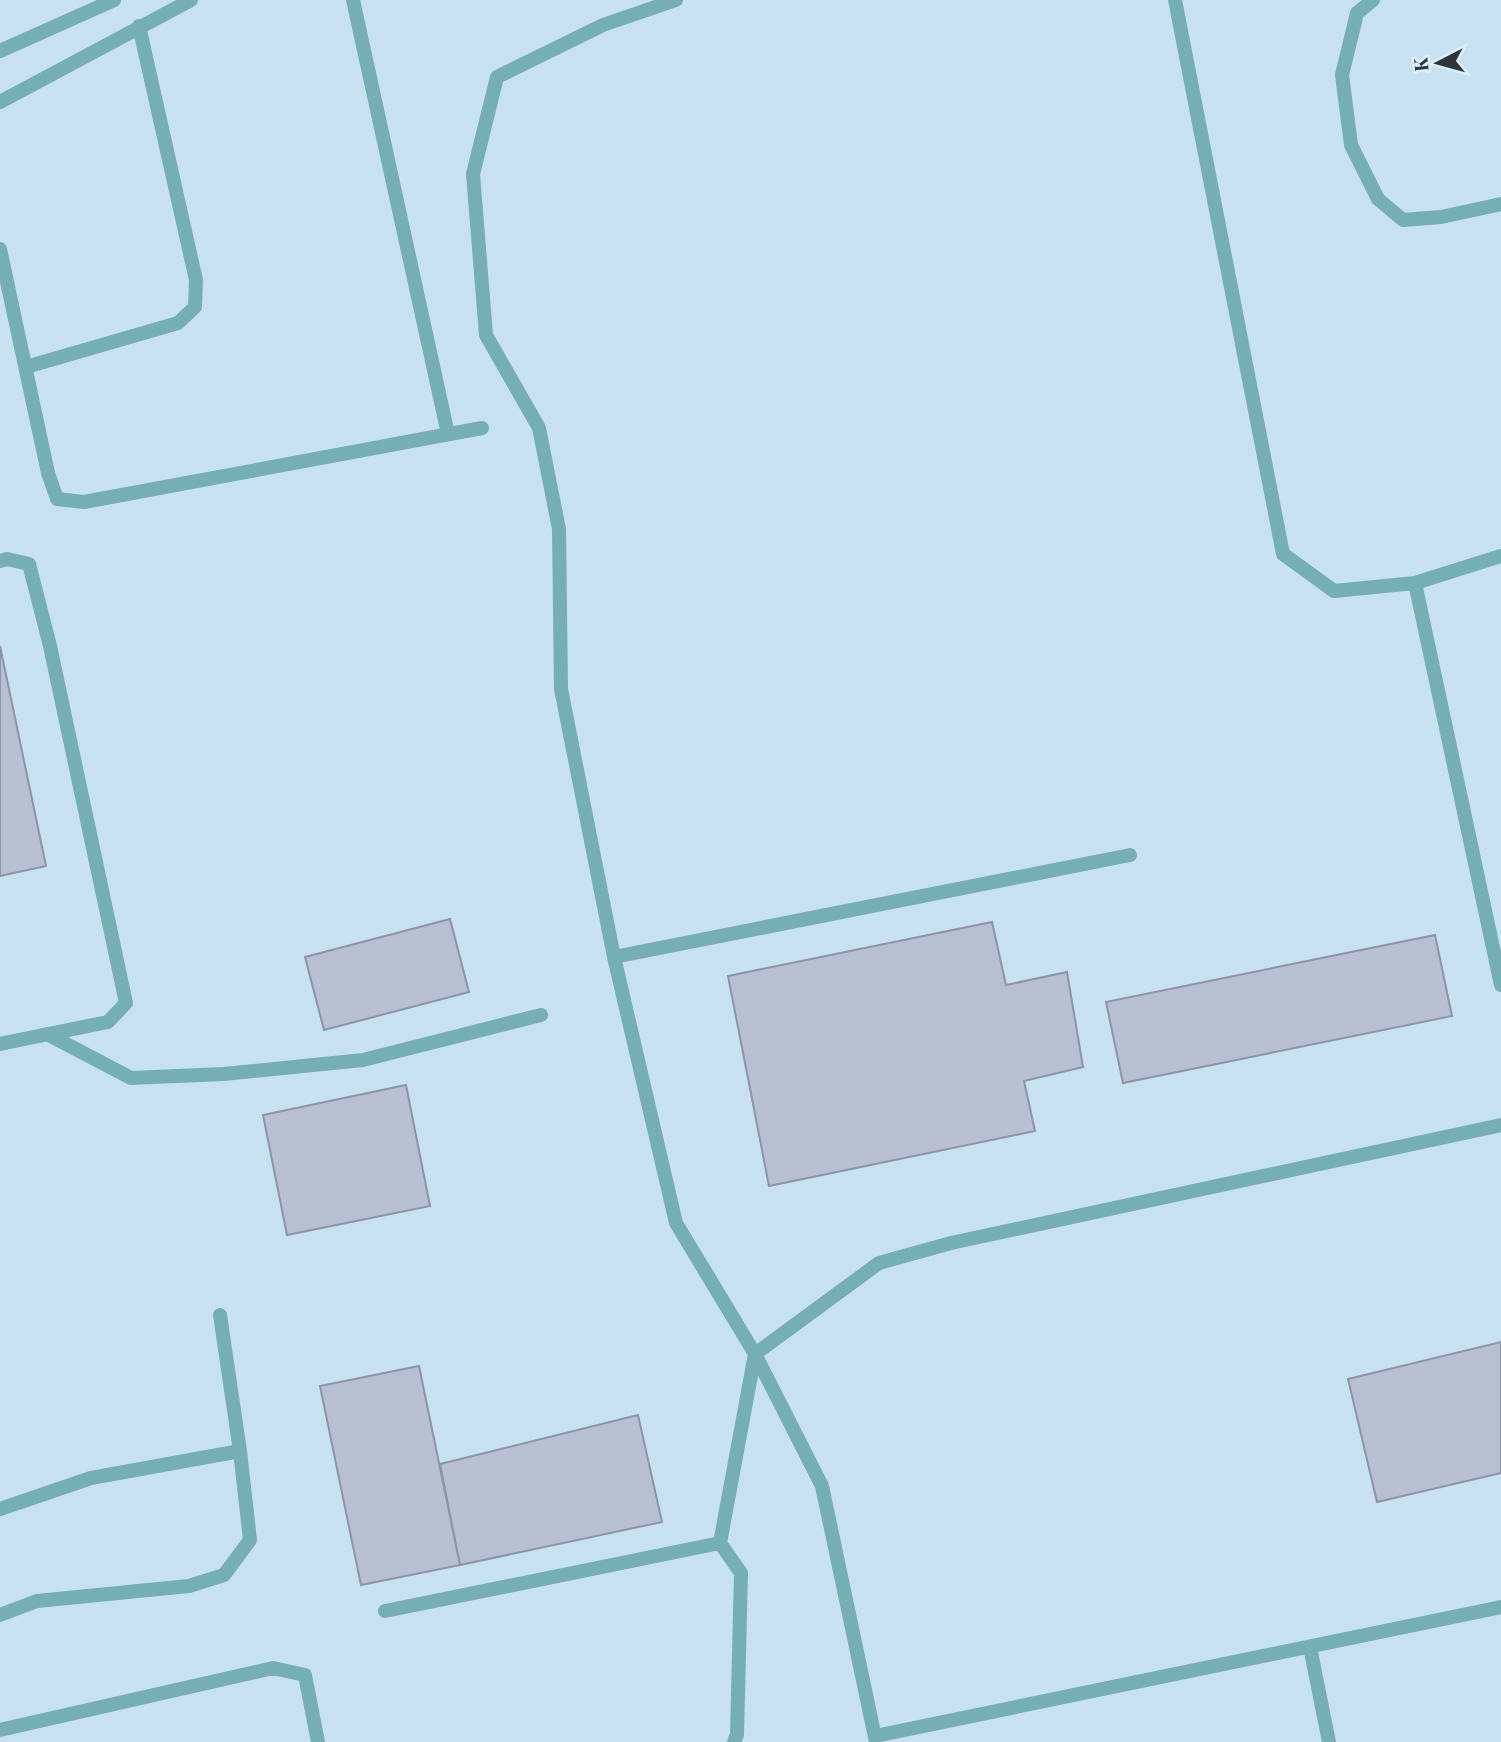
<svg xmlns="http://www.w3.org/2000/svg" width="1501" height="1742" viewBox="0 0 1501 1742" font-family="'Playfair Display',serif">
<rect width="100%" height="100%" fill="#dbeefb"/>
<path fill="#c7e1f1" d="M0 0H1501V1742H0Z"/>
<path fill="#b8bfd1" stroke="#8d94a5" stroke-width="2" d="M0 646 46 866 0 876Z
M450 919 469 992 324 1030 305 957Z
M992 922 1006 985 1067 972 1083 1067 1024 1081 1035 1131 769 1186 728 976Z
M1435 935 1452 1016 1123 1083 1106 1002Z
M406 1085 430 1206 287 1235 263 1115Z
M1501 1342V1473L1377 1502 1348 1379Z
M419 1366 460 1565 361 1585 320 1386Z
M638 1415 662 1522 460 1565 440 1464Z"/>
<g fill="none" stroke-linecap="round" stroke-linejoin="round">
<path stroke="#75aeb3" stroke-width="14" d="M353 0 448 434
M676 0 603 25 497 77 473 174 486 335 539 428 559 529 561 689 614 957 676 1223 755 1354 822 1486 876 1742
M1175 0 1283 554 1334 591 1415 583 1501 556
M1373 0 1357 13 1342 75 1351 145 1378 199 1403 220 1441 217 1501 204
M0 51 114 0
M0 102 191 0
M0 249 48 473 57 499 84 502 482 428
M26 367 178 323 195 307 196 280 139 26
M0 561 7 559 29 564 50 646 126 1003 108 1022 0 1044
M1415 583 1501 985
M614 957 1130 855
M47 1034 131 1078 224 1074 363 1060 541 1015
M0 1509 91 1478 240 1451
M720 1543 741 1573 737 1735 734 1742
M385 1611 720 1543 755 1354 879 1263 951 1243 1501 1125
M0 1615 37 1601 189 1586 224 1575 250 1540 240 1451 220 1315
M1310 1647 1329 1742
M0 1730 273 1668 305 1675 318 1742
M875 1736 1501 1607"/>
</g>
<g transform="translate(1438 63) rotate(264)" stroke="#dbeefb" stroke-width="5" paint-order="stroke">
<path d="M0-5L12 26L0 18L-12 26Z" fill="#2e363a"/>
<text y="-10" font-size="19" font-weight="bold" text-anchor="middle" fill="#2e363a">K</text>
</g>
</svg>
